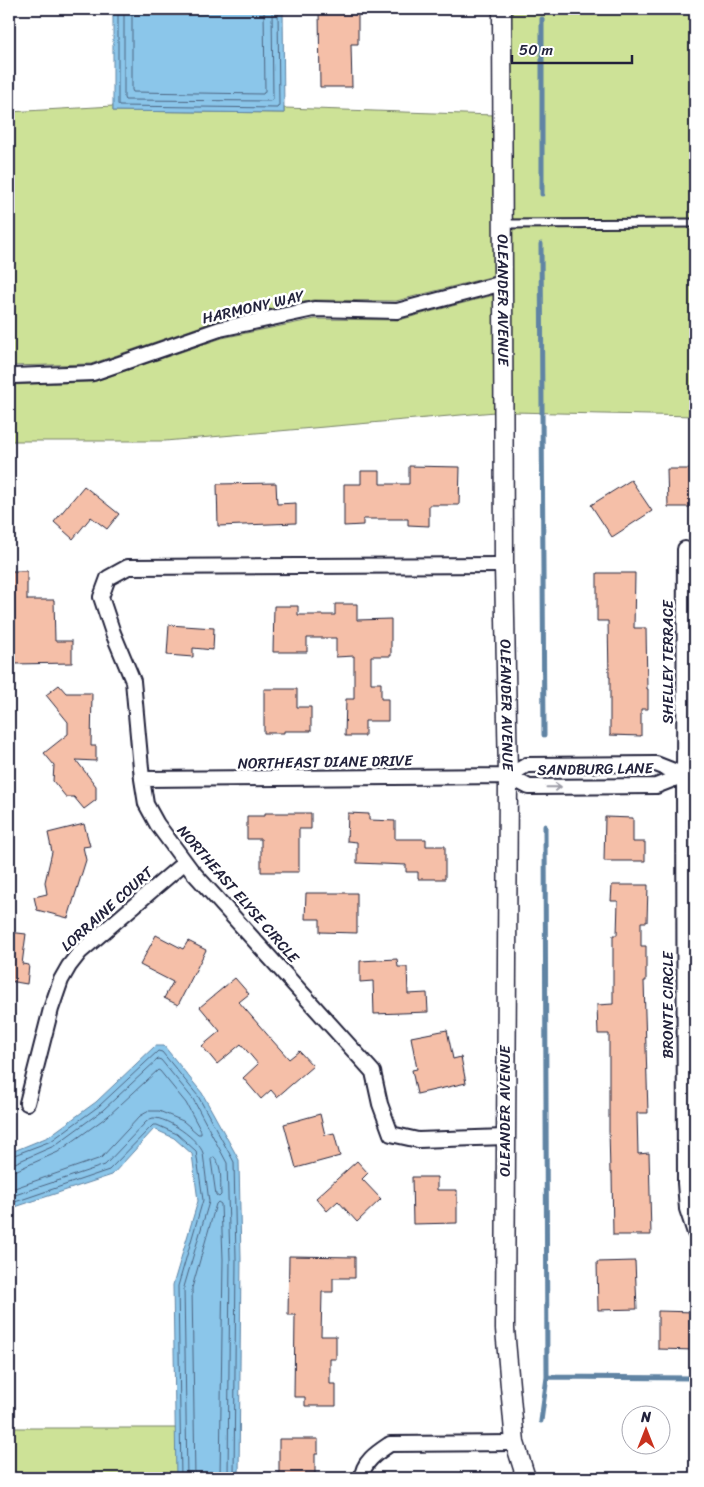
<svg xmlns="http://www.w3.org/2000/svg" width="704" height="1487" viewBox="0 0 704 1487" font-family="Sriracha,sans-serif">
<rect width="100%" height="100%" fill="#fff"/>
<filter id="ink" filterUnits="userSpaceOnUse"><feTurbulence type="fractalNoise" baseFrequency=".02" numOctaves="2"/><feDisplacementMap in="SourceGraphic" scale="10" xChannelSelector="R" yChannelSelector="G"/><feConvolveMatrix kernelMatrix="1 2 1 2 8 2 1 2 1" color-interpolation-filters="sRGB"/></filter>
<g filter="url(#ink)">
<path fill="#cde297" stroke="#788269" d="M510 9H695V416L512 412 511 291 512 290 511 282Z
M113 106V111L284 113V108L494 115V276L396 301 313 300 219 320 91 364 9 366V112Z
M494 295 495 412 165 441H9V385L93 382 222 338 315 319 399 320Z
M9 1428H185L184 1478H9Z"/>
<path fill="#8bc6ea" stroke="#6184a4" d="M113 9H283L284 113 113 111Z
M155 1046H164L202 1093 239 1160 241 1259 239 1478H176L173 1285 198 1201 192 1154 174 1138 154 1129 112 1175 9 1209V1153L48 1137 96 1102Z"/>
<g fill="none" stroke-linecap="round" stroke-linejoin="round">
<path stroke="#4c6481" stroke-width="1" d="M118 9V104L119 106 277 108 279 105 278 9
M124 9V98L125 100 270 101 273 99 272 9
M132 9V90L133 92 263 94 265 91 264 9
M9 1157 51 1141 99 1106 158 1051 162 1052 198 1096 234 1162 236 1259 234 1478
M214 1157C223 1165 220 1182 221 1195L219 1197 216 1195 211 1160Z
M9 1163H15L54 1146 103 1110 158 1059 161 1060 193 1099 227 1163 230 1259 228 1478
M9 1171 17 1170 58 1152 108 1116 158 1070 160 1071 186 1103 201 1131V1134H198L183 1121 159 1111H149L140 1116 101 1158 9 1190
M9 1197 105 1165 146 1122C149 1120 149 1119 153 1118 167 1117 199 1140 203 1153L209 1202 184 1287 187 1478
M9 1204 109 1170 153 1125H157L177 1134 196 1151 203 1200 178 1286 181 1478
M195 1478 192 1288 216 1204 218 1202 221 1204 223 1259 220 1478"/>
<path stroke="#6184a4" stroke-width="5" d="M542 194V19
M541 244 544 735
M547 1377 695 1378
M541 1421 547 1377 545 826"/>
</g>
<path fill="#f5bfa8" stroke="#22223b" d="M319 9H358V44H351L352 87H320Z
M409 466 460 467 459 505H429V526L408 525V519H363V525L344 526V484H361V471H380V484H409Z
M667 469H695V507H668Z
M631 480 652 511 612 537 591 505Z
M276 483 277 504 296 503V523L218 526 217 484Z
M84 486 119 514 107 529 91 517 73 539 54 522Z
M9 571H27V600H54L55 641H72V663L14 664V591H9Z
M597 573H635L634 628H646L647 689H648V709H641V736L610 735V677H609L608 621H597Z
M335 604H357V620L391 619V656H371V683H381V699H388V721H365V736H345L346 699H354V656L336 657V638H307V652H273L274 606H298V615H335Z
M169 625 214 628 213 650 193 648V657L167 655Z
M59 685 66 693H92L91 746H96V761L76 760 96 786V800L84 809 74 797H66L53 781 54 765 44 753 68 734V722L46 695Z
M264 689H297V707H311V731H284V733H264Z
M265 813H311V829H299V872H261V839H247V816H265Z
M348 813 369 814V820L395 821V839H426V846H445V879H418V872H406V865L357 863V842L347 841Z
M605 817 633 818V842H645V861H604Z
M84 824 90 846 83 847 86 860 68 918 37 910 34 897 47 894 45 882 52 852 48 833Z
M612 885H648L647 922H641V946H646V981H644L648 1113H637L638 1154 649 1153 651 1235H613L612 1173H610L609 1130V1034H598L597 1005 613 1004V935H617L618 901H611Z
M306 893H357V933L320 932V919H305Z
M9 932 26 934 22 964 29 965 27 984 9 981Z
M156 935 183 949 188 941 206 950 178 1005 164 998 173 982 140 965Z
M397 959 398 967H407L408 994 427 993 428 1012 374 1014 373 981 360 982V961Z
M235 978 249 994 239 1002 272 1040 289 1059 299 1051 313 1066 277 1097 271 1090 261 1099 243 1078 258 1064 241 1044 217 1064 202 1046 220 1031 200 1007Z
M447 1030 453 1059 461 1057 466 1083 417 1094 412 1070 417 1069 411 1037Z
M320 1114 325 1135 334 1133 340 1156 296 1168 284 1124Z
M357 1161 368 1173 362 1179 381 1199 357 1222 338 1201 327 1211 316 1198Z
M412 1177H437V1190H457V1223L413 1224Z
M289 1256 355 1257V1278H333V1292H322L321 1336H336V1359H330V1384H336V1406H305V1397H294L295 1315H288Z
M635 1261 637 1309 598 1310 597 1262Z
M658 1311 695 1312V1350L658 1349Z
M279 1439H318V1454H315V1478H279Z"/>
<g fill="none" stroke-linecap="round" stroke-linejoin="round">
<g stroke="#22223b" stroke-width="11">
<path id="service" d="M503 224 695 223"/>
</g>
<g stroke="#22223b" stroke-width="18">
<path id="minor" d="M13 376 93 373 220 329 314 309 397 311 503 283
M685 549 684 775 685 1183 687 1209 695 1233
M504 565 128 567 108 578 101 597 113 633 133 681 142 779 146 804 157 824 191 870 373 1072 380 1104 391 1134 418 1140 505 1137
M508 776 529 787 656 786 684 775
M142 779 508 776 527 765 656 764 684 775H695
M27 1103 51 1009 61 980 69 966 80 952 185 862
M362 1478C362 1462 378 1452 390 1444L515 1443"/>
</g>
<g stroke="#22223b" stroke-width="21">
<g id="tertiary">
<path id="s1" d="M502 9 504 565 508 776 505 1329 515 1443 526 1478"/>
</g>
</g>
<use href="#service" stroke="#fff" stroke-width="7"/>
<use href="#minor" stroke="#fff" stroke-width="14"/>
<use href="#tertiary" stroke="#fff" stroke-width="18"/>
</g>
<defs><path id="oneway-shaft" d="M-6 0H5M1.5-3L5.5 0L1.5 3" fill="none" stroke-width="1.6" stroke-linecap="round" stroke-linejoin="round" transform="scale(1.25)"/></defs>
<use stroke="#9c9ca7" href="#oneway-shaft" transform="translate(554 787) rotate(-1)"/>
</g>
<g text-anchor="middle" stroke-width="5" stroke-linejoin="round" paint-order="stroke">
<g font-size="15" fill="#22223b" stroke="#fff">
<text dy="5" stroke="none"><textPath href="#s1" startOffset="291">OLEANDER AVENUE</textPath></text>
<text transform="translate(253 307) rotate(-13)" y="5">HARMONY WAY</text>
<text transform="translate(668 662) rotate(-90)" y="5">SHELLEY TERRACE</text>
<text dy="5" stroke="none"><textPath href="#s1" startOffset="696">OLEANDER AVENUE</textPath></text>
<text transform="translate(325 762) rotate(-1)" y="5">NORTHEAST DIANE DRIVE</text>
<text transform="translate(595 769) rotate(-1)" y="5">SANDBURG LANE</text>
<text transform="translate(238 894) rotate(49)" y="5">NORTHEAST ELYSE CIRCLE</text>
<text transform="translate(107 909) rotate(-42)" y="5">LORRAINE COURT</text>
<text transform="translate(668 1005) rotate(-90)" y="5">BRONTE CIRCLE</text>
<text transform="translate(505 1111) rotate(-90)" y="5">OLEANDER AVENUE</text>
</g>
</g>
<rect width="704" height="1487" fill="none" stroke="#fff" stroke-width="30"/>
<rect x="15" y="15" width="674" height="1457" fill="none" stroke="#22223b" stroke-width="2" filter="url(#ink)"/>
<g transform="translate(646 1430)"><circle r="24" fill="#ffffff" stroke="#a7a7b1"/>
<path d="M0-4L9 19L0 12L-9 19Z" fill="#c8321e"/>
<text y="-8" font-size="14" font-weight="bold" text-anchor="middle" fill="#22223b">N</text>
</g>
<path d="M512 55v8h120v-8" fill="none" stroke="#22223b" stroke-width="2.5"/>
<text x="519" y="55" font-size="15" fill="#22223b" stroke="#ffffff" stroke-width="4" paint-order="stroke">50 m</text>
</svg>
